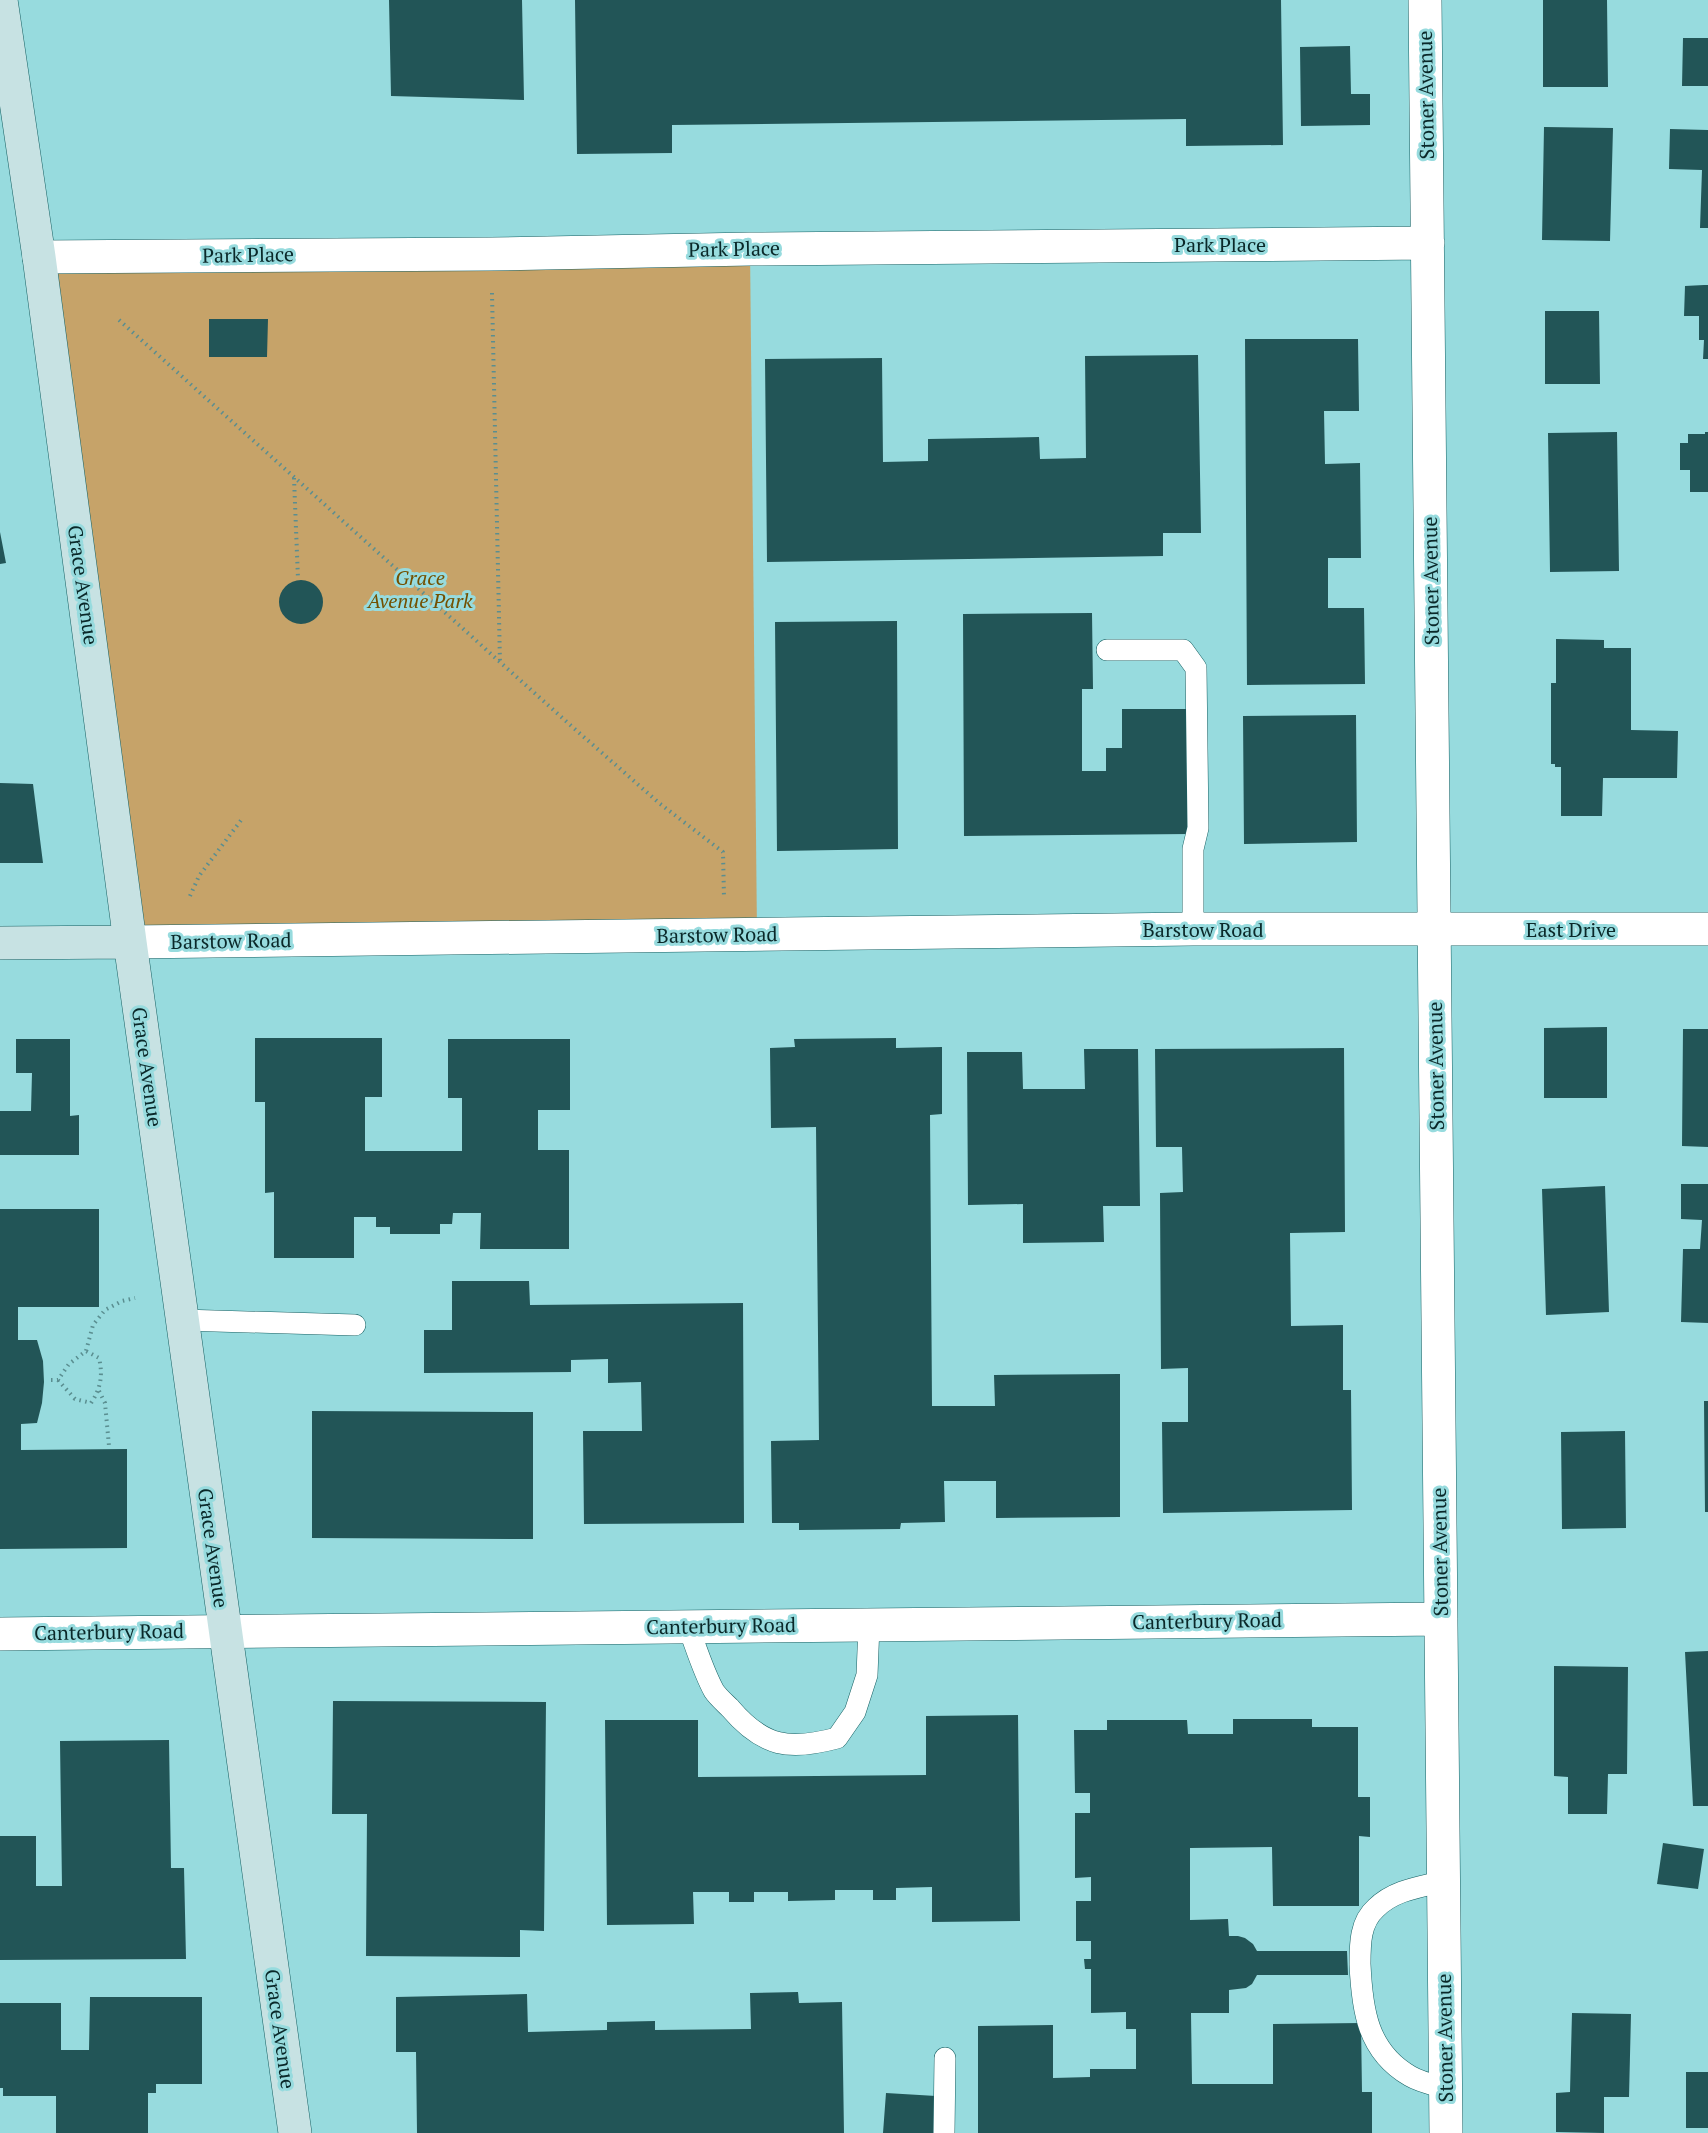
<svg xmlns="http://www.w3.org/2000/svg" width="1708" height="2133" viewBox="0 0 1708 2133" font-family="'PT Serif',serif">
<rect width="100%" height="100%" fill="#97dbde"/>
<path fill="#c6a369" d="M750 249 757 934 130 942 39 257Z"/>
<path fill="#225557" d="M389 0H522L524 100 391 96Z
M575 0H1281L1283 145 1186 146V119L672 125V153L577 154Z
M1543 0H1607L1608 87H1543Z
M1683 38H1708V86H1682Z
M1350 46 1351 94H1370V125L1301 126 1300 47Z
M1544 127 1613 128 1610 241 1542 240Z
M1670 129 1708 130V228H1700L1702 170 1669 169Z
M1704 285H1708V359H1703L1704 340H1699V316H1684L1685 286Z
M1545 311H1599L1600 384H1545Z
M209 319H268L267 357H209Z
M1245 339H1358L1359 411H1324L1325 464 1360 463 1361 558H1328V608H1364L1365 684 1247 685Z
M1198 355 1201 533H1163V556L767 562 765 359 882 358 883 462 928 461V439L1039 437 1040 459 1086 458 1085 356Z
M1617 432 1619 571 1550 572 1548 433Z
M1705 432H1708V492H1690V470H1680V443H1688V434H1705Z
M0 532 6 563 0 564Z
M279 602a22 22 0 1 1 44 0a22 22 0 1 1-44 0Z
M1092 613 1093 689H1082V771H1106V748H1122V709H1189L1190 834 964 836 963 614Z
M897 621 898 849 777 851 775 622Z
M1556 639 1604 640V648H1631V730L1678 731 1677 778H1603L1602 816H1561V767H1555V764H1551V683H1556Z
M1356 715 1357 842 1244 844 1243 716Z
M0 783 33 784 43 863H0Z
M1607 1027V1098H1544V1028Z
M1683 1029H1708V1147L1682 1146Z
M255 1038H382V1097H365V1151H462V1098H448V1039H570V1110H538V1150H569V1249H480L481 1213H453L452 1224H440V1234H390V1227H376V1217H354V1258H274V1192L265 1193V1102H255Z
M896 1038V1048L942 1047V1114L930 1115 932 1406H995L994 1375 1120 1374V1517L996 1518V1481H944L945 1522 901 1523 900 1529 799 1530V1523H772L771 1441 819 1440 816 1127 771 1128 770 1048 795 1047 794 1039Z
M16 1039H70V1116L79 1115V1155H0V1111H31L32 1073H16Z
M1344 1048 1345 1232 1290 1233 1291 1326 1343 1325V1390H1351L1352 1510 1163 1513 1162 1422H1188V1368L1161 1369 1160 1193 1183 1192 1182 1147H1156L1155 1049Z
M1084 1049H1138L1140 1206H1103L1104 1242 1023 1243V1204L968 1205 967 1052H1022L1023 1089H1085Z
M1681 1184H1708V1323L1681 1322 1683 1249H1700L1702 1220 1681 1219Z
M1605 1186 1609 1312 1546 1315 1542 1189Z
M0 1209H99V1307H18V1340H37L43 1361 44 1382 42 1403 37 1423 21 1424V1450L127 1449V1548L0 1549Z
M452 1281H529L530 1305 743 1303 744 1523 584 1524 583 1431H642L641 1382 608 1383V1359L571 1360V1372L424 1373V1330H452Z
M1704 1401H1708V1512H1705Z
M312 1411 533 1412V1539L312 1538Z
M1625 1431 1626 1528 1562 1529 1561 1432Z
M1708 1651V1806H1693L1685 1652Z
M1554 1666 1628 1667 1627 1774H1608L1607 1814H1568V1777L1554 1776Z
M333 1701 546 1702 544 1931 520 1930V1957L366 1956 367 1814H332Z
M1018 1715 1020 1921 932 1922V1887L896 1888V1900H873V1890H835V1900L788 1901V1892H754V1902H729V1892H693L694 1924 607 1925 605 1720H698V1777L926 1775V1716Z
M1233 1719H1312V1727H1358V1797H1370V1837L1359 1836V1906H1273L1272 1847 1190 1848V1920L1228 1919 1229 1936H1238L1245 1938 1253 1944 1257 1951H1347L1348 1975H1257L1252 1984 1246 1988 1229 1990V2013H1191L1192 2084H1273V2024L1361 2023 1362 2092H1372V2133H978V2026L1053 2025V2078L1090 2077V2069H1136V2029H1126V2012L1091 2013V1969H1085L1084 1959H1091V1941H1076V1901H1091V1877L1075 1878V1813H1090V1793H1075L1074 1730H1107V1720H1187L1188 1734H1233Z
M169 1740 171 1868H184L186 1959 0 1960V1836H36V1886H62L60 1741Z
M1663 1843 1704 1849 1698 1889 1657 1884Z
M798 1992 799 2003 842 2002 844 2133H417L416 2052H396V1997L527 1994 528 2032 607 2030V2022L655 2021V2030L751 2029 750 1993Z
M90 1997H202V2084H156V2093H148V2133H56V2096H3V2088H0V2003H61V2050H89Z
M1572 2013 1631 2014 1629 2097H1604V2133L1556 2132V2093L1570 2092Z
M1686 2072H1708V2128H1686Z
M886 2093 936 2096 934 2133H883Z"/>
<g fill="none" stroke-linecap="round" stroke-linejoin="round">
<g stroke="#166063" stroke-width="22">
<path id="lane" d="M1107 650H1183L1196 668 1198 828 1193 849V929
M182 1320 355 1325
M688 1626C696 1647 703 1671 714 1691 718 1697 725 1703 730 1708 763 1747 789 1751 837 1738L855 1712 867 1675 869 1625
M1444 1881C1420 1887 1394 1890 1376 1908 1360 1922 1360 1944 1360 1964 1362 2009 1367 2051 1410 2076 1420 2082 1434 2085 1445 2088
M944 2133 945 2058"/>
</g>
<g stroke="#166063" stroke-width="34">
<path id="street" d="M1425 0 1446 2133
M39 257 491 254 750 249 1428 243
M130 942 1193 929H1708
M0 1634 1441 1619"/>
</g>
<g stroke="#166063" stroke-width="34">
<path id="secondary" d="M1 0 39 257 130 942 295 2133
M0 943 130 942"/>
</g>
<path stroke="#5a8e90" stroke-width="4" stroke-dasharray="1.5 4.5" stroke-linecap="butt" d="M492 293 500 663
M119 320 568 723 659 803 723 852 724 898
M294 478 298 579
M190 896 199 876 242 819
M51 1380H58L69 1364 86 1351 93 1325 105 1310 122 1301 135 1298
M58 1380 75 1399 91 1403C101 1388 103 1375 99 1358L86 1351
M99 1391 105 1403 109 1446"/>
<use href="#lane" stroke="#fff" stroke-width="21"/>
<use href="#street" stroke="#fff" stroke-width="33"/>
<use href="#secondary" stroke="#c7e2e3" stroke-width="33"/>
</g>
<g text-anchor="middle" stroke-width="6" stroke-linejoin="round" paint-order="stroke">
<g font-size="20" fill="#0a2829" stroke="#97dbde">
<text transform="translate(1426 95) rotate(-91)" y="7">Stoner Avenue</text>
<text x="1220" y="252">Park Place</text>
<text transform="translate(734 249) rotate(-1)" y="7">Park Place</text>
<text transform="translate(248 255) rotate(-1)" y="7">Park Place</text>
<text transform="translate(1431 581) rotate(-91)" y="7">Stoner Avenue</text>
<text transform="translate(83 585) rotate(82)" y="7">Grace Avenue</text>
<text x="1203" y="937">Barstow Road</text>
<text x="1571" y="937">East Drive</text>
<text transform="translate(717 935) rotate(-1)" y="7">Barstow Road</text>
<text transform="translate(231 941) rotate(-1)" y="7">Barstow Road</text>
<text transform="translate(1436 1066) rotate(-91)" y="7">Stoner Avenue</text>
<text transform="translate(147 1067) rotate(82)" y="7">Grace Avenue</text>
<text transform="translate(213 1548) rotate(82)" y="7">Grace Avenue</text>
<text transform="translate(1440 1552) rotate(-91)" y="7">Stoner Avenue</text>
<text transform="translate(1207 1621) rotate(-1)" y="7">Canterbury Road</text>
<text transform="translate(721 1626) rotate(-1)" y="7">Canterbury Road</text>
<text transform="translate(109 1632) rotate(-1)" y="7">Canterbury Road</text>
<text transform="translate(280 2029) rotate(82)" y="7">Grace Avenue</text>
<text transform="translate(1445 2038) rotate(-91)" y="7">Stoner Avenue</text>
</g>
<g font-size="20" font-style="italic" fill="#735000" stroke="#97dbde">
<text x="420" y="585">Grace<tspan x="420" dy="23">Avenue Park</tspan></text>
</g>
</g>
</svg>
